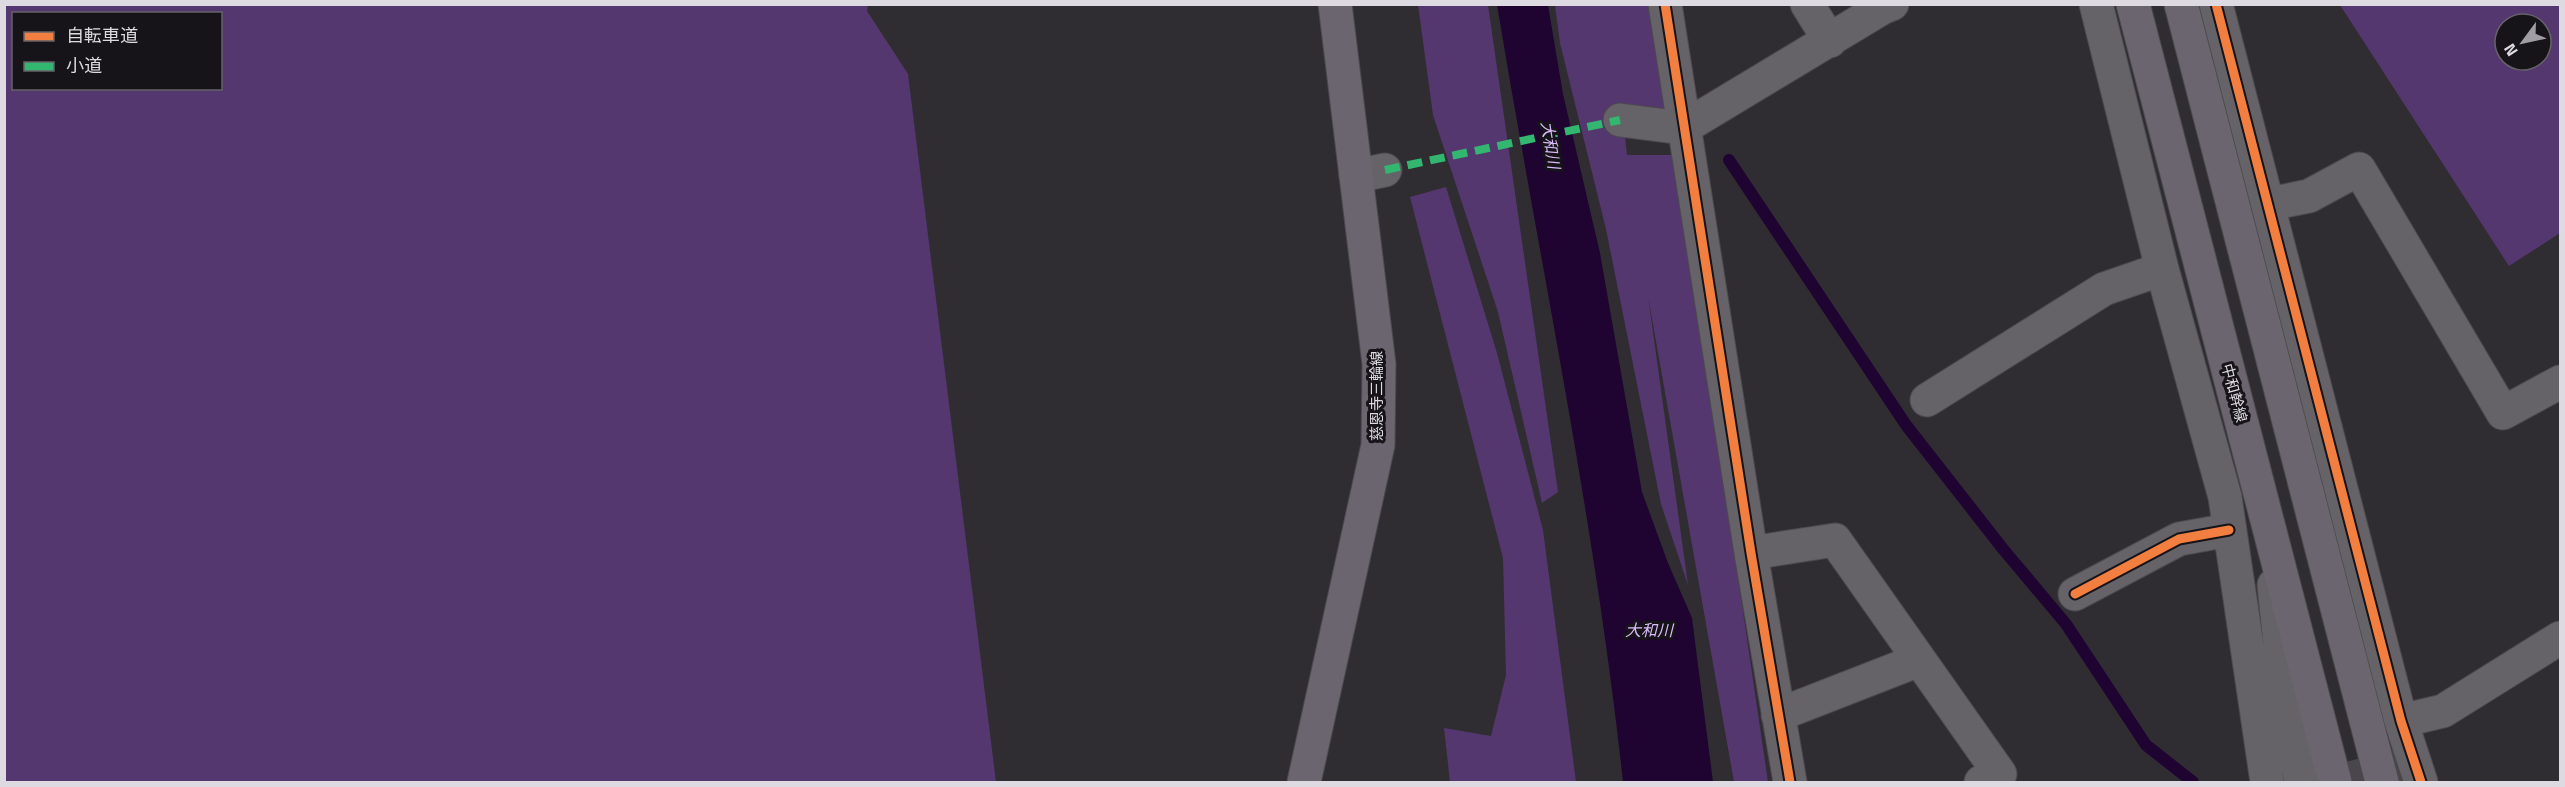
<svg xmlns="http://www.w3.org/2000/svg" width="2565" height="787" viewBox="0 0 2565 787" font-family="'Titillium Web','Noto Sans JP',sans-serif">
<rect width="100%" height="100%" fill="#2f2d32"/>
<path fill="#553770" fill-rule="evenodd" d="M5 4 868 5 867 11 908 74 996 782H5ZM14 14H220V88H14Z
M1418 5H1488L1558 492 1542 503 1498 312 1433 115Z
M1555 5H1655L1672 129 1623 118 1627 155H1676L1768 782H1734L1648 296 1688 585 1661 504 1606 229 1560 43Z
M2340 5H2560V233L2509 266ZM2505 24H2541V60H2505Z
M1446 187 1497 353 1543 530 1576 782H1450L1444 728 1491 736 1506 675 1503 558 1410 197Z"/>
<path fill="#1f0432" d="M1497 5H1548L1563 94 1600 253 1642 492 1668 563 1692 618 1713 782H1623C1595 521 1540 264 1497 5Z"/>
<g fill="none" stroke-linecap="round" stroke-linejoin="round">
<path stroke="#1f0432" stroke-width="12" d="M1729 160 1906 425 2003 549 2066 624 2146 745 2193 782"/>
<path stroke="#49474c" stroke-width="33" stroke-dasharray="33 16" stroke-linecap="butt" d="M2335 782 2414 761"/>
<g stroke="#4b494e" stroke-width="35">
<path id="minor" d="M1665 4 1751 553 1790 782
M1807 4 1830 41
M2096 4 2162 269 2225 497 2267 782
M2216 4 2401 721 2421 782
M1620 120 1683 128 1882 8 1892 4
M1356 176 1385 170
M2270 204 2309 196 2359 169 2503 413 2560 382
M1927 400 2104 289 2162 269
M1751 553 1835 540 2000 774 1981 782
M2274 585 2286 702 2301 782
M2075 594 2179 539 2229 530
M1778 715 1919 660
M2401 721 2443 711 2560 638"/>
</g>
<g stroke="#4b494e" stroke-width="35">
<path id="major" d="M2133 4 2335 782
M2181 4 2382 782
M1304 782 1378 445 1379 364 1335 4"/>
</g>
<use href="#minor" stroke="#656368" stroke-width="33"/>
<use href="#major" stroke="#6a656f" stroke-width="33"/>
<path stroke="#33b770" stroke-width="8" stroke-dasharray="15 8" stroke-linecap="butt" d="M1385 170 1620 120"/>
<g stroke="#161319" stroke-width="13">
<path id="cycleway" d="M1665 4 1751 553 1790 782
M2216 4 2401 721 2421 782
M2075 594 2179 539 2229 530"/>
</g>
<use href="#cycleway" stroke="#f27e40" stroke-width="9"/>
</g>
<g text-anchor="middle" stroke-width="6" stroke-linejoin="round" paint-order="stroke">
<g font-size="15" fill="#dddae1" stroke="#161319">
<text transform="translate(2234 393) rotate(75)" y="5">中和幹線</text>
<text transform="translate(1377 396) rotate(-90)" y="5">慈恩寺三輪線</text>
</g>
<g font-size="16" font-style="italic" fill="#d8baf8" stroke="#161319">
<text transform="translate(1551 145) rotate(81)" y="6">大和川</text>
<text x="1649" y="636">大和川</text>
</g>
</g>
<rect width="2565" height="787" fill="none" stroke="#dddae1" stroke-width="12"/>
<rect x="12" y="12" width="210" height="78" fill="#161319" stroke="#666369" stroke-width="1.5"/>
<rect x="24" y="32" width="30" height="9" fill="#f27e40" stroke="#666369" stroke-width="1.5"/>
<text x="66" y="42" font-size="18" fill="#dddae1">自転車道</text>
<rect x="24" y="62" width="30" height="9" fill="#33b770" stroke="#666369" stroke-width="1.5"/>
<text x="66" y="72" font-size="18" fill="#dddae1">小道</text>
<g transform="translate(2523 42) rotate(237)"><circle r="28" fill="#161319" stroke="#666369" stroke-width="1.5"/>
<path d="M0-4.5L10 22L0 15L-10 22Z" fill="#a09da4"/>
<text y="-9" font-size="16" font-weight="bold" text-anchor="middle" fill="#dddae1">N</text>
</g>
</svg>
